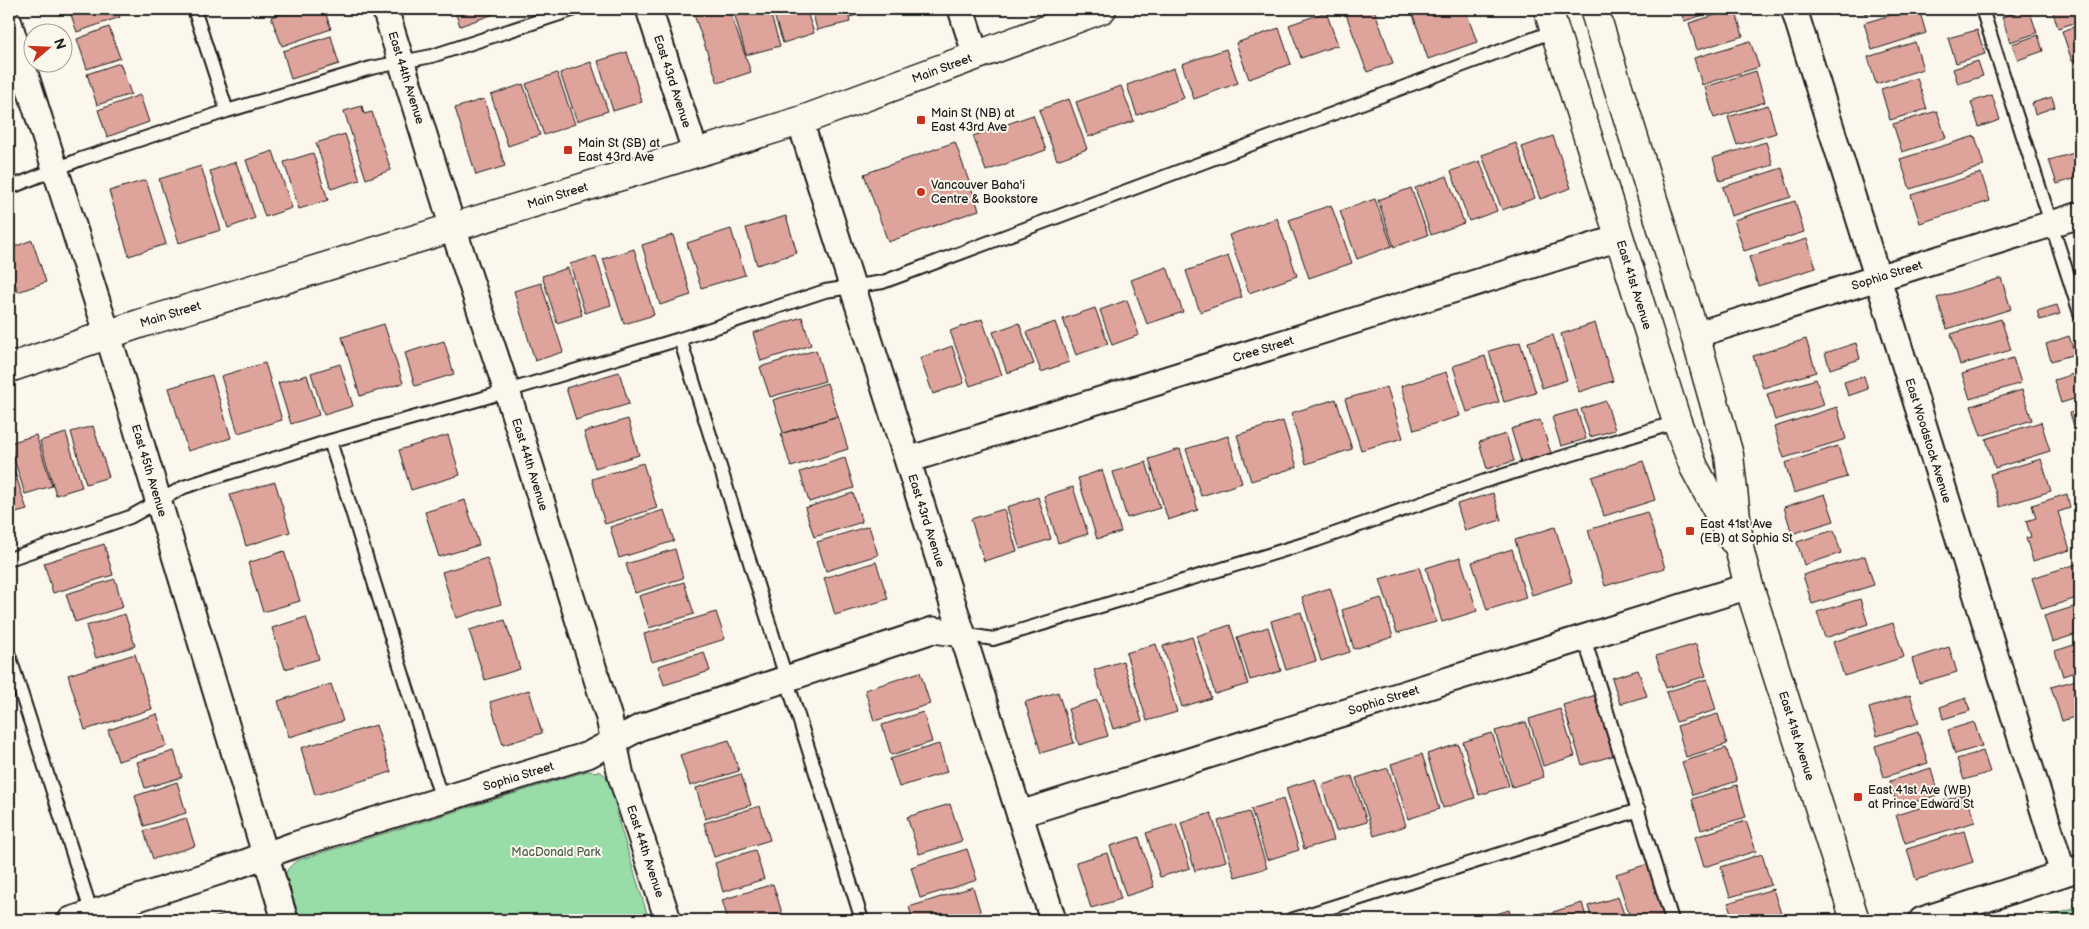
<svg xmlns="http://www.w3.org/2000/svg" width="2089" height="929" viewBox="0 0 2089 929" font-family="'Balsamiq Sans',sans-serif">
<rect width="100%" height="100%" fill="#fbf7ec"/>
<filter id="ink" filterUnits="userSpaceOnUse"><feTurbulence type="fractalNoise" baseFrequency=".02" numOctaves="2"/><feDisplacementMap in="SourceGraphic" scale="10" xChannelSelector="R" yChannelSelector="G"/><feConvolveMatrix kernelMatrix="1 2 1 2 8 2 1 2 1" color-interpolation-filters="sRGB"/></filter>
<g filter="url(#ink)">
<path fill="#98dca7" stroke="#5a7c62" d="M587 771 601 772 610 780 618 799 616 813 649 920H300C298 914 296 907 294 901 287 884 277 874 298 860Z
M2080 907V920H2037Z"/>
<path fill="#dea49c" stroke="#1c1c1c" d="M69 9H117L120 17 77 32Z
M296 9H324L331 29 282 46 271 17Z
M454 9H492L494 14 460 26Z
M692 9H729L751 72 718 83Z
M761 9H769L780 46 746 55 735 16Z
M772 9H806L814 33 783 43Z
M812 9H847L850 22 817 30Z
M848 9H880L850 17Z
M1362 9H1374L1393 63 1367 72 1346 14Z
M1411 9H1465L1477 42 1428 59Z
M1680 9H1723L1684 21Z
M1735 9 1743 36 1697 50 1689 23Z
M1863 9H1881L1865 14Z
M1911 9H1919L1926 33 1872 50 1864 23Z
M2029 9 2037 33 2010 42 2002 17Z
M2052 9H2080V21L2058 28Z
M1326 12 1338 45 1301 58 1289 25Z
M2080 25V59L2072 61 2062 31Z
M109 27 120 58 87 69 77 39Z
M1279 28 1291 64 1249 79 1236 43Z
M1977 30 1985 54 1956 63 1948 38Z
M2038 35 2043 51 2018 60 2012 44Z
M331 36 339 64 291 79 283 51Z
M1750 41 1759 67 1702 85 1694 58Z
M1915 42 1923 69 1876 84 1868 57Z
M1226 49 1238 83 1194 99 1182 64Z
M627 52 642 102 613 111 598 61Z
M1978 61 1983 76 1958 84 1953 69Z
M591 62 608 111 577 121 560 73Z
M120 63 131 94 97 105 87 74Z
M1174 68 1184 98 1137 115 1127 85Z
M1756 71 1765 102 1714 118 1705 87Z
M557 73 575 124 544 135 526 84Z
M1917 78 1927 109 1890 120 1881 89Z
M523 84 540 135 508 146 491 95Z
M1121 86 1134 121 1088 137 1076 102Z
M140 95 149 122 107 137 98 110Z
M1992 95 2000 120 1979 127 1971 102Z
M2052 97 2055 107 2035 114 2032 103Z
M484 99 505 166 476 175 455 108Z
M1069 99 1087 149 1057 160 1039 110Z
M1768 105 1776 133 1737 145 1728 117Z
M362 106 364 114 372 112 391 170 366 179 344 111Z
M1937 111 1946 138 1902 152 1893 124Z
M1033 115 1046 150 986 171 973 136Z
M345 134 360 180 331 189 316 143Z
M1553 136 1571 188 1540 199 1522 147Z
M1975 136 1984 166 1910 189 1900 159Z
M955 142 979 210 888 242 864 174Z
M1766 142 1773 165 1720 181 1713 158Z
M1516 143 1535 198 1502 210 1482 155Z
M273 151 292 208 265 217 246 160Z
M2078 152 2080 159V177L2057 184 2049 160Z
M313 153 328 200 299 209 284 162Z
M1480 161 1497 211 1469 221 1451 171Z
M236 162 255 218 228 228 210 171Z
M201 166 221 230 179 243 159 179Z
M1782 168 1791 197 1731 216 1723 187Z
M1981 173 1990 201 1920 223 1911 195Z
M1447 176 1464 223 1431 235 1415 188Z
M146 180 166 244 129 256 109 191Z
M1411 188 1428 235 1394 247 1378 200Z
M1375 199 1392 246 1357 259 1340 211Z
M1795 201 1804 232 1744 251 1734 220Z
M1331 205 1352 263 1309 278 1289 220Z
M786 216 797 253 757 265 746 228Z
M1277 218 1297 276 1249 293 1229 235Z
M731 229 745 275 701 288 687 243Z
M673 235 691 295 660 305 642 245Z
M1807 239 1816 268 1758 286 1749 257Z
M32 240 46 282 18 292 9 267V249Z
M634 249 654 315 624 324 603 259Z
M596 256 611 305 585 313 570 264Z
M1228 256 1242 297 1200 312 1186 271Z
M1167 267 1183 312 1147 324 1131 280Z
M568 268 582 315 557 323 542 276Z
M2001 278 2011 309 1947 329 1937 298Z
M541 283 563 352 535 361 514 291Z
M1127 300 1139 335 1112 345 1100 310Z
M2057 305 2060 314 2040 320 2037 311Z
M1095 308 1108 344 1076 355 1063 319Z
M802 317 811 345 761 361 753 333Z
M982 319 1002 375 970 386 950 331Z
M2001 319 2011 350 1960 365 1951 334Z
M1055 322 1069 362 1041 372 1027 332Z
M1019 323 1034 364 1007 373 993 332Z
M1595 323 1613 381 1579 392 1561 334Z
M384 324 403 383 360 396 342 337Z
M1553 335 1567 380 1542 388 1528 342Z
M2069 336 2075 354 2051 361 2046 344Z
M1806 339 1816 372 1763 388 1753 356Z
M444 341 454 374 415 386 405 353Z
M1520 342 1536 393 1504 402 1489 351Z
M1856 343 1860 359 1830 369 1825 353Z
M952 346 964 383 933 394 920 358Z
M816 350 825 381 770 397 760 367Z
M1485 356 1499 402 1467 412 1453 366Z
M2013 358 2021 383 1970 399 1962 374Z
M265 363 282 420 238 433 221 376Z
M340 364 353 406 324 415 311 373Z
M619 372 629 404 576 420 566 388Z
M1446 372 1460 416 1414 430 1401 386Z
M2080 372V397L2061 403 2054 380Z
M212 375 231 438 188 451 169 388Z
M307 375 319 415 291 424 278 383Z
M1864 376 1868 389 1848 396 1844 382Z
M1816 379 1824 405 1775 420 1767 394Z
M827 383 838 416 783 433 773 400Z
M1387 387 1403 438 1361 450 1345 399Z
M2022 390 2032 420 1981 436 1971 406Z
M1336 399 1352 449 1306 464 1291 413Z
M1606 401 1615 430 1590 437 1581 409Z
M1837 407 1846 439 1784 458 1774 427Z
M1577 410 1586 439 1561 446 1552 417Z
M2080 410V439L2078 440 2070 413Z
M838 416 848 449 791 467 781 434Z
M628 419 639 455 595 468 584 432Z
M1540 420 1551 453 1521 462 1511 429Z
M1283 421 1297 467 1251 481 1237 435Z
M2041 422 2050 451 1995 468 1986 439Z
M93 426 109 477 86 484 71 432Z
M66 433 82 487 56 495 40 441Z
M1506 434 1514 461 1487 469 1479 442Z
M36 435 52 486 25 494 9 443Z
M448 435 460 475 411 490 399 450Z
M1228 436 1242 483 1201 496 1186 449Z
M1838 446 1847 477 1794 493 1785 463Z
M1180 449 1198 510 1168 520 1149 459Z
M9 454 27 510 9 515Z
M845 458 854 488 809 502 800 472Z
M2041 459 2051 491 2000 507 1990 474Z
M1643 461 1655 500 1604 516 1592 477Z
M1146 462 1160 508 1127 518 1113 472Z
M643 463 657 508 605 524 592 479Z
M1102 470 1121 532 1097 539 1078 478Z
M275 482 290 532 246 546 230 495Z
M1073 487 1088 534 1058 543 1044 496Z
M853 493 862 522 814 537 805 508Z
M1493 493 1501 520 1465 531 1457 504Z
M1825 494 1834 521 1792 534 1784 507Z
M2067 494 2070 508 2058 512 2070 550 2033 561 2026 538 2031 537 2026 521 2036 518 2032 505Z
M1038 497 1051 539 1020 549 1007 507Z
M465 500 479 545 439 557 425 512Z
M1004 509 1017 551 984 561 971 519Z
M664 510 674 541 619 558 610 527Z
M1647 512 1665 568 1605 586 1588 530Z
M869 526 878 555 826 571 817 542Z
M1555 527 1572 582 1532 595 1515 540Z
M1834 530 1841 553 1804 565 1797 542Z
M104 544 113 575 53 593 44 563Z
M675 549 683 578 635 593 626 564Z
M1512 549 1526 598 1487 610 1472 562Z
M284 551 300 601 263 612 248 563Z
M1865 556 1874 585 1812 604 1803 575Z
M1460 557 1477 611 1442 622 1426 568Z
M487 558 501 604 456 618 442 572Z
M876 562 888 599 835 615 824 578Z
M2080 563V597L2042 609 2032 578Z
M1419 567 1436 622 1397 633 1380 579Z
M115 579 123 607 75 622 66 594Z
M684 582 694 614 649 628 639 596Z
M1330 588 1350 652 1321 661 1302 597Z
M1381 598 1393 637 1354 649 1342 610Z
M1860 599 1868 624 1825 638 1817 612Z
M2080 605V633L2052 642 2044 616Z
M716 612 725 639 652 662 644 634Z
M1301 612 1316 661 1286 670 1271 621Z
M125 614 135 646 96 658 86 626Z
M306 617 319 659 285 669 272 628Z
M505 620 520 669 485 680 469 630Z
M1893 623 1904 657 1844 676 1833 642Z
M1230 625 1248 684 1215 694 1197 636Z
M1268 627 1281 671 1250 680 1237 637Z
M1192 637 1211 698 1182 707 1163 646Z
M2080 643V670L2063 676 2055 651Z
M1156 644 1177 712 1147 721 1126 653Z
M1696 644 1706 676 1666 688 1656 656Z
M1949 647 1957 672 1919 683 1912 659Z
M704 652 710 671 664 685 658 666Z
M135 654 152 709 85 730 68 675Z
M1123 661 1142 721 1113 729 1094 670Z
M1638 670 1647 696 1620 704 1612 678Z
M920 672 930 704 874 721 865 690Z
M1707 679 1716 710 1676 722 1666 692Z
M2080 679V715L2062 721 2051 687Z
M331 684 343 721 289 737 278 701Z
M529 690 542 733 503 745 490 702Z
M1058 692 1074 743 1041 753 1025 702Z
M1596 695 1615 755 1582 765 1563 705Z
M1910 695 1919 723 1877 736 1869 708Z
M1966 698 1970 711 1943 719 1940 707Z
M1097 700 1108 736 1079 745 1068 709Z
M1560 709 1575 756 1543 766 1529 719Z
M923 712 932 742 891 755 882 725Z
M157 714 167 746 118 761 108 730Z
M1718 714 1727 744 1686 757 1677 726Z
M1526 722 1544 777 1512 787 1495 731Z
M1974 722 1982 746 1955 754 1948 730Z
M376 725 391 772 315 795 301 748Z
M1918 732 1928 763 1884 777 1875 746Z
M1492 733 1509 786 1479 795 1463 742Z
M729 740 739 771 690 786 680 755Z
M939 744 947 772 899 787 890 759Z
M1458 744 1475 798 1443 808 1427 754Z
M1726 748 1737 781 1693 795 1682 762Z
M174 751 182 777 145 788 137 762Z
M1983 751 1990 772 1964 780 1957 759Z
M1422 754 1439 809 1408 819 1391 764Z
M1388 768 1406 826 1374 836 1356 778Z
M1931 768 1938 795 1897 807 1890 781Z
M741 774 751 805 705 819 696 788Z
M1352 776 1367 822 1336 831 1322 785Z
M1315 779 1334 840 1304 849 1286 788Z
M177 782 186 813 144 826 135 796Z
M1737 785 1746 817 1701 830 1692 799Z
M1966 794 1975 822 1905 843 1896 815Z
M1283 799 1299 850 1267 860 1251 809Z
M950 804 962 841 919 854 907 817Z
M760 806 770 840 714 857 704 823Z
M1249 812 1267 868 1235 877 1218 821Z
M1211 813 1226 861 1195 871 1181 823Z
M186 818 195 846 153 859 144 831Z
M1746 821 1756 851 1704 867 1695 837Z
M1176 824 1190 868 1160 877 1146 833Z
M1964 831 1973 862 1916 880 1907 849Z
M1139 837 1154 887 1126 896 1110 846Z
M967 849 977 880 920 898 911 867Z
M755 850 764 879 723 892 715 863Z
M1107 853 1121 899 1091 908 1076 862Z
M1762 854 1771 885 1730 897 1721 867Z
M1648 864 1665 918 1658 920H1631L1616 874Z
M773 884 782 913 758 920H728L722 900Z
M973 887 982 917 970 920H913L909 907Z
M1773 889 1782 917 1771 920H1733L1728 903Z
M1618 897 1626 920H1592L1588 906Z
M1582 903 1587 920H1555L1553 912Z
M1509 910 1512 920H1477Z
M1546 912 1548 920H1520Z
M785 914 787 920H765Z
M221 916 222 920H206Z"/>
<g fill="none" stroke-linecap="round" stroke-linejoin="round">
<g stroke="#1c1c1c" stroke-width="16">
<path id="lane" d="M194 9 227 111
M1982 9 2080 313
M9 188 81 159 227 111 371 68 432 56 575 9
M680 339 862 920
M330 441 442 800
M9 559 130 517 184 487 330 441 477 400 680 339 825 291 883 282 1554 31
M963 634 993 639 1317 540 1485 481 1677 422
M1584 638 1672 920
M9 655 93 917
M1291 920 1639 810"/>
</g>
<g stroke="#1c1c1c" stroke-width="29">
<g id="street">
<path id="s1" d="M385 9 453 228 507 391 609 718 621 776 668 920"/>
<path id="s2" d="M649 9 696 154"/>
<path d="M961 9 976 56"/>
<path id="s3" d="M1794 9 2063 873"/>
<path id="s4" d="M9 23 121 377 285 920"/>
<path id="s5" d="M800 121 1053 920"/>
<path id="s6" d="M1695 335 2080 215"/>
<path id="s7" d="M908 460 1619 238"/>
<path id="s8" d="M1020 814 1749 586"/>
<path id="s9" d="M71 920 233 867 294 845 588 755 641 727 933 630 963 634"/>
<path d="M1922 920 2080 868"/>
</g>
</g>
<g stroke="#1c1c1c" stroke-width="31">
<g id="secondary">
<path id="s10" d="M1548 9 1677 422 1694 467 1733 540"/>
<path id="s11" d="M1594 9 1695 335 1729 455 1740 552 1749 586 1855 920"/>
<path id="s12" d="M9 368 142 323 800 121 1102 9"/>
</g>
</g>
<use href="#lane" stroke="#fbf7ec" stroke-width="12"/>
<use href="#street" stroke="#fbf7ec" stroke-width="25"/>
<use href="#secondary" stroke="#fbf7ec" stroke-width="28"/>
</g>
</g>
<g fill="#c8321e" stroke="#fbf7ec" stroke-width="2">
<rect x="916" y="115" width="10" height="10" rx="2.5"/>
<rect x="563" y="145" width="10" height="10" rx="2.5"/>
<circle cx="921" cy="192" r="5"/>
<rect x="1685" y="526" width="10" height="10" rx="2.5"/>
<rect x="1853" y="792" width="10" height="10" rx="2.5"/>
</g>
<g text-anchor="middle" stroke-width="4" stroke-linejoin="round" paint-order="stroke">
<g font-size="12" fill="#1c1c1c" stroke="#fbf7ec">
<text dy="4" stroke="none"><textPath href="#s12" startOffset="980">Main Street</textPath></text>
<text dy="4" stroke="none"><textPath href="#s1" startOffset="72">East 44th Avenue</textPath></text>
<text dy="4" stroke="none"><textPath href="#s2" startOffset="76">East 43rd Avenue</textPath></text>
<text dy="4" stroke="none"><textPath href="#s12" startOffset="575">Main Street</textPath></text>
<text dy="4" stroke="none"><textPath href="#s6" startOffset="201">Sophia Street</textPath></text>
<text dy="4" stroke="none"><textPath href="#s10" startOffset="289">East 41st Avenue</textPath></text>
<text dy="4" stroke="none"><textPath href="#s12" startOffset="170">Main Street</textPath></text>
<text dy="4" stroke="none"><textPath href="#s7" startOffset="372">Cree Street</textPath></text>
<text dy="4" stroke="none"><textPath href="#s3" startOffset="452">East Woodstock Avenue</textPath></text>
<text dy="4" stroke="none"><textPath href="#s1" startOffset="478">East 44th Avenue</textPath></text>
<text dy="4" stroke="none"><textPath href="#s4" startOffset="469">East 45th Avenue</textPath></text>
<text dy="4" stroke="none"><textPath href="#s5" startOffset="419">East 43rd Avenue</textPath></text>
<text dy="4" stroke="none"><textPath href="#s8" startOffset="381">Sophia Street</textPath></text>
<text dy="4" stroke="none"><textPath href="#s11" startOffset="756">East 41st Avenue</textPath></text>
<text dy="4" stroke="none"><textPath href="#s9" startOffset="470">Sophia Street</textPath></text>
<text dy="4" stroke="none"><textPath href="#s1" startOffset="882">East 44th Avenue</textPath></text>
</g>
<g font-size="12" fill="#1c1c1c" stroke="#fbf7ec" text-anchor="start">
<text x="931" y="117">Main St (NB) at<tspan x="931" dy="14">East 43rd Ave</tspan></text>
<text x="578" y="147">Main St (SB) at<tspan x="578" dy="14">East 43rd Ave</tspan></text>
<text x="931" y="189">Vancouver Baha'i<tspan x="931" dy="14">Centre &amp; Bookstore</tspan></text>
<text x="1700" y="528">East 41st Ave<tspan x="1700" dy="14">(EB) at Sophia St</tspan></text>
<text x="1868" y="794">East 41st Ave (WB)<tspan x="1868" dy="14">at Prince Edward St</tspan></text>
</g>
<g font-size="12" fill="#475f4d" stroke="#fbf7ec">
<text x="556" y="856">MacDonald Park</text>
</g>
</g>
<rect width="2089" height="929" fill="none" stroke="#fbf7ec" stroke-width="30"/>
<rect x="15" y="15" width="2059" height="899" fill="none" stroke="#1c1c1c" stroke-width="2" filter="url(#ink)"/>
<g transform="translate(48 48) rotate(71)"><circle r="24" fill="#fbf7ec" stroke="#a29f99"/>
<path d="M0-4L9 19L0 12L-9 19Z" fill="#c8321e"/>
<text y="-8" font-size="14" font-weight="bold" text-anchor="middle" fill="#1c1c1c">N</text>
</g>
</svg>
